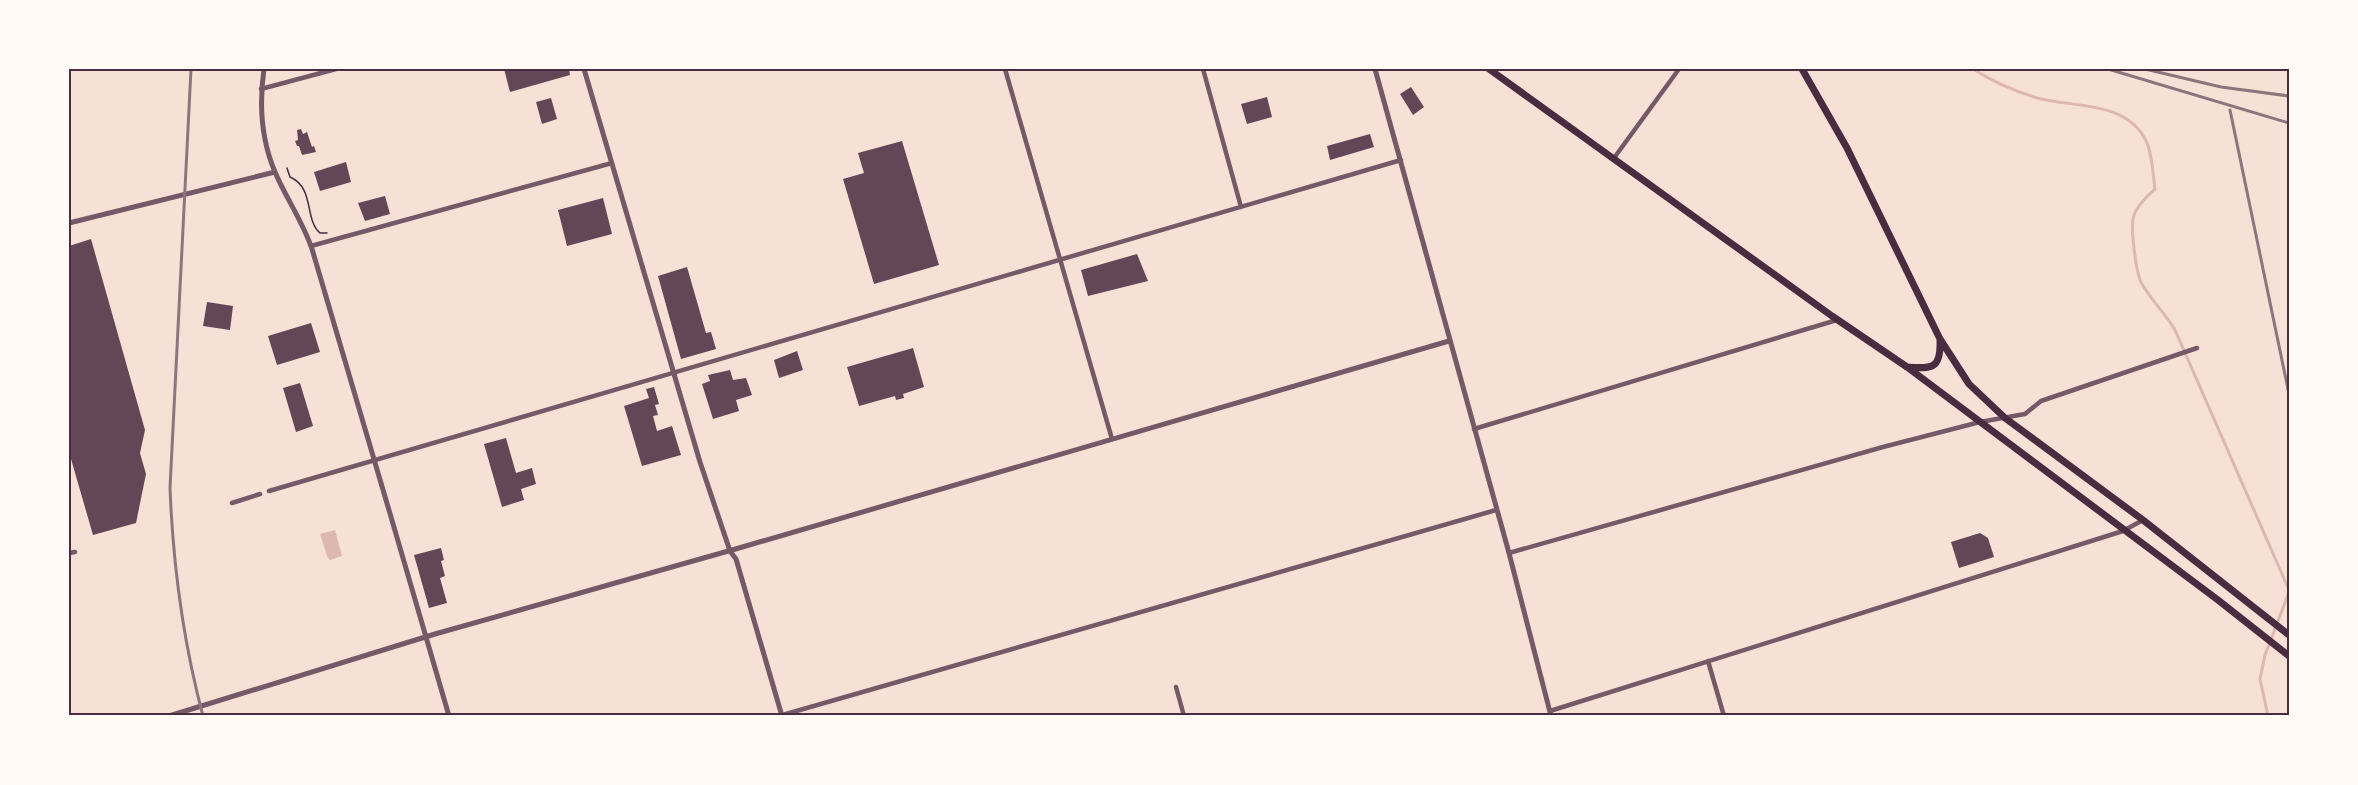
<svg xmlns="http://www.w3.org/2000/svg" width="2358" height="785" viewBox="0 0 2358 785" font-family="'Public Sans',sans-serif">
<rect width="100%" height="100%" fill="#f7e1d7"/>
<path fill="#dcb8b0" d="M335 530 342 556 330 560 327 556 320 534Z"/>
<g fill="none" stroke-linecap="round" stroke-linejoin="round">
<path stroke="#dcb8b0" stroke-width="3" d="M1973 69C1995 83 2016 92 2041 99 2075 107 2126 102 2145 139 2152 150 2153 175 2155 189 2147 197 2135 207 2133 219 2131 231 2136 274 2142 284 2151 300 2165 313 2175 330L2289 590
M2268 716 2260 679 2265 655 2289 592"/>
</g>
<path fill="#644757" d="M504 69H569L570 75 510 92Z
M1411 87 1424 107 1413 115 1400 94Z
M1267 97 1272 117 1247 124 1241 104Z
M551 98 557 119 542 124 536 102Z
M301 129 303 134 307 132 312 147 314 146 316 152 302 155 299 146H297L295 141 298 140 297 130Z
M1370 134 1374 147 1330 160 1327 146Z
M902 141 939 265 874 284 843 179 864 173 858 153Z
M346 162 351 182 320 191 314 172Z
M385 196 390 214 365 221 358 203Z
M603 198 612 234 567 246 558 210Z
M91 239 145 430 140 453 146 474 136 523 93 535 69 452V246Z
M1137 254 1148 281 1088 296 1081 270Z
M687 267 706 333 711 332 716 349 681 359 658 276Z
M207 302 233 306 230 330 203 326Z
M311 323 320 352 277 365 268 336Z
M913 348 924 387 903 394 904 398 896 400 895 396 859 406 847 367Z
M797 351 803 370 779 378 774 360Z
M730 370 733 380 746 378 752 395 736 400 739 411 713 419 702 384 710 381 708 375Z
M300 383 313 426 296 432 283 388Z
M654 387 659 404 655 405 658 415 653 416 657 431 672 426 681 455 642 466 624 406 649 398 646 389Z
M506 438 516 473 532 468 536 484 521 489 524 500 502 507 484 444Z
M1980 533 1988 538 1994 557 1959 568 1951 542Z
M441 548 444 560 441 561 445 576 440 578 447 603 429 608 414 555Z"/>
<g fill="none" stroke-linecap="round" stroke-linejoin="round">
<path stroke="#4a2c40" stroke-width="1.5" d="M287 168 290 177C315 188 304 219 320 233H327"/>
<path stroke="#755966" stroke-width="4.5" d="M1005 69 1112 439
M1203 69 1241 207
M261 89 336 69
M1614 158 1679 69
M311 246 612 163
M1474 429 1837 320
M269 491 1401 160
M232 503 260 494
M69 553 75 552
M1509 553 1883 447 1980 422 2025 414 2041 401 2197 348
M1708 661 1724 716
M1176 687 1184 716
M1550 711 2123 531 2143 520
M779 716 1496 510"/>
<path stroke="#755966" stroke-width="5" d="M264 69C259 104 261 139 275 172 286 198 303 222 312 249 358 405 404 560 449 716
M584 69 700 462 730 551 736 559 782 716
M1375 69 1509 553 1551 716
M69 223 275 172
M169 716 435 634 739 548 1449 341"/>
<path stroke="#4a2c40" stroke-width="7" d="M1489 69 1832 316 1907 367 2218 600 2289 656
M1802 69 1847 148 1940 339 1969 384 2005 418 2143 520 2289 635
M1907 367C1932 369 1941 369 1940 341"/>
<path stroke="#8f747c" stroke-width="3" d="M191 69 170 488C173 565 183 641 203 716
M2108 69 2289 123
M2145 69 2221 87 2289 96
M2230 110 2289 394"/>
</g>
<rect width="2358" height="785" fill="none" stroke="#fffaf5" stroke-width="141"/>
<rect x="70" y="70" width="2218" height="644" fill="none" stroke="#4a2c40" stroke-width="2"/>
</svg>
